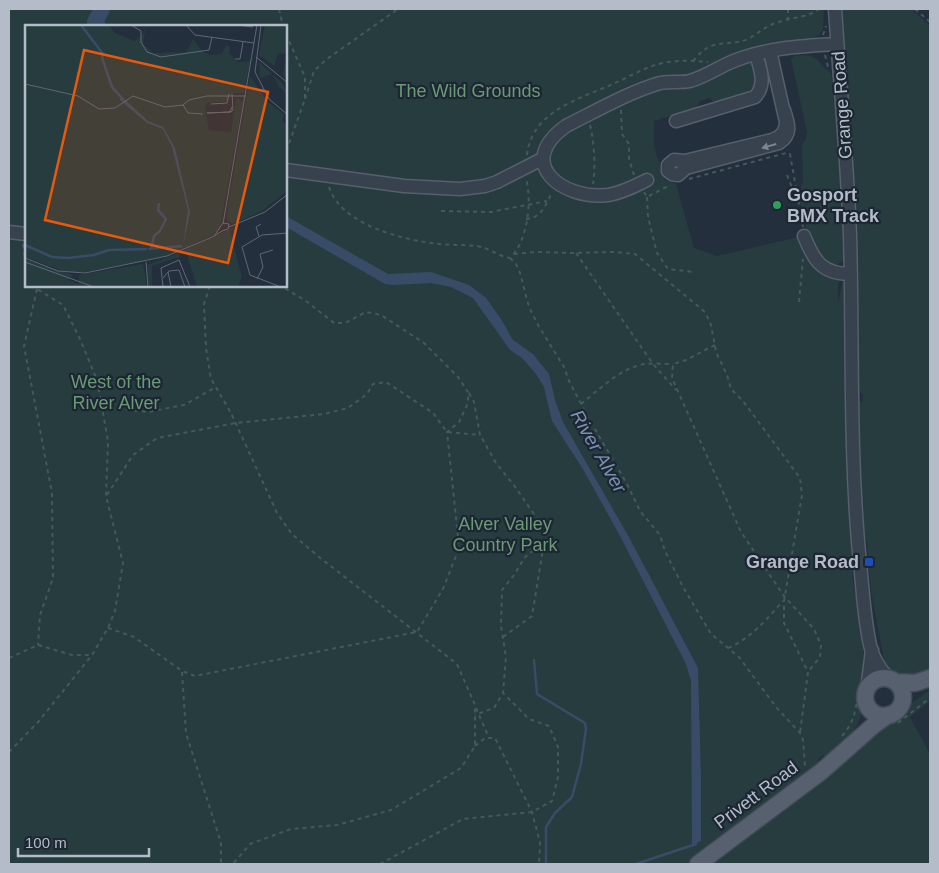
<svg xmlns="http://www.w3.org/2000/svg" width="939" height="873" viewBox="0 0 939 873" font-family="Arial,sans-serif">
<rect width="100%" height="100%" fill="#242f3e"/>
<path fill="#263c3f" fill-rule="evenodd" d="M9 9H824L823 30 813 40 749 50C751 60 756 72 755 82 754 95 724 99 714 102L709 98 700 101 696 108 654 121V147L665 180 676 184 694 248 717 256 808 235 798 194 803 182 802 145 806 138 807 132 791 59 794 56C818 53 816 61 831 74L842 179 847 259 838 264V303L843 280 847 279 846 435 855 558C847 583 861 604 863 629 865 658 861 686 861 714 857 733 841 746 827 760L823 755 818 759 822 764 691 864H9ZM26 26H286V286H26Z
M839 9H911L930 26V675L904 681 886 671 871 591 867 543 861 528 856 404 863 401V394L857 390C860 263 849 136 839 9Z
M930 690V701L910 717 930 754V864H708L889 723 901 715 906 707Z"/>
<path fill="#394c67" d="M286 216 388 274 431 272 469 285 486 298 501 319 513 340 533 354 549 374 555 400 563 422 630 539 698 668 701 780V841L692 845 691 681 686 664 620 536 584 471 552 421 544 387 536 374 522 358 510 350 473 298 451 287 431 283 393 285 385 284 286 227Z"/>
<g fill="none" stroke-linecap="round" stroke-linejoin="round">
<path stroke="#394c67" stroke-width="2.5" d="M534 660 537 694 585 723 586 729 581 764 572 797 555 813 546 827V864
M636 864 696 844"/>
<path stroke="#394c67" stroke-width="16" d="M98 26 95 22 102 9"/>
<g stroke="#565f6c" stroke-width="15">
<path id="minor" d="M835 9C840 84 847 159 850 235 853 344 849 454 860 563 863 591 864 621 871 649 874 660 881 670 888 678
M770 51 786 122C786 132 781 137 772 140L685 161 674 160 668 165V171L672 174 678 175 686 168 779 143C793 134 788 123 784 110
M676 121 755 97C767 84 760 69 756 54
M286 170 404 186 460 189 485 186 497 182 542 159
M647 180C635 186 622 193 608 195 562 200 514 163 566 126 596 111 629 92 660 83 670 81 681 83 690 81 704 77 716 69 729 63 763 48 801 46 837 44
M9 232 26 234
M804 236C814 261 822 274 851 274
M867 690 872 650"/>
</g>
<g stroke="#414a57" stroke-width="19">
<path id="major" d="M865 697a19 19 0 1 1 38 0a19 19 0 1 1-38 0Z
M896 682 915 683 930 678
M698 864 822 771 874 725 888 715"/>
</g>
<path stroke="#44595c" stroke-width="2" stroke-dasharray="4 4" stroke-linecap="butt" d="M279 9 283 26
M788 9V19
M915 9 930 22
M286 34 305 77V99L286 152
M823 35 826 26
M825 55 828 67
M693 61C699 54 706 47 714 45 726 42 737 44 748 39 759 33 767 25 779 22 792 17 807 18 819 9
M305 99 314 71 327 59 398 9
M621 110 622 134 629 144V159L634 175
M590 125C594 140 596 169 593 184
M527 155C532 111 579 99 613 84 627 78 640 70 655 65 671 60 691 60 708 62
M787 175 793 190 797 194
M689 179 786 153 790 154 803 227
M329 187C341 225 403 240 439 244 452 245 465 245 477 246 489 248 498 256 510 258 528 241 532 201 526 178
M644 192 647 197 670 185
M647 197 648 217 657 253 668 269 693 272
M441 211 491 212 547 201
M526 219C541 219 547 203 552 192
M23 244 26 264
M576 253 653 364 676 390
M514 254 537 252 571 253 614 252 635 254 705 312 711 325 716 352 727 375 731 389 743 401 800 478 802 495 784 601V623L808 672 800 733
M510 258 516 264 520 273 529 307 538 325 564 367 569 381 589 419 627 484 640 511 660 535 665 551 683 587 711 634 739 657 776 707 800 733 803 740 805 765 807 768
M210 286 204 304 206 348 211 379 231 413 277 513 292 534 319 557 457 664 475 705V746L461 768 391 810 337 825 291 829 250 844 233 864
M37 289 24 346 52 493 53 578 40 615 38 645
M799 302 803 259
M715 345 686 360 673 364 672 378 741 532 784 596 814 629 821 645 820 657 808 672
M469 393 474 402 480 435 496 463 516 488 544 529V542L525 557 514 575 502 590 501 626 506 657 503 693 494 708 475 715
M581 404C600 389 620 368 645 364 654 363 664 364 673 364
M102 407 148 412 184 405 216 387
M107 495 133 455 157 438 236 423 324 414 348 408 367 394 373 384 386 382 433 413 447 432 480 435
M108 628 134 637 182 671 195 676 417 632 443 589 456 556 458 537 447 432 459 422 468 403V392L458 377 424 343 381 315 366 312 345 323H334L306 301 281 286
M503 637 532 616 544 543
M728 648C750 639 767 619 783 601
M9 658 38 645 72 655H92
M182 672 186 733 221 843V864
M476 708 489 738
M898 723 930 698
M842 736C854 722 855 713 858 695
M475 746 485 738H495L532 812 540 843 539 864
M9 752 39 721 92 655 108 628 115 611 123 563 106 496 108 441 97 380 80 339 63 305 37 289 36 286
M380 864 463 819 532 812 552 801 558 777V747L549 726 529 719 503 693"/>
<use href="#minor" stroke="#38414e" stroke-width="12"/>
<use href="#major" stroke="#56606e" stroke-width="16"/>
</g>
<defs><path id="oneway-solid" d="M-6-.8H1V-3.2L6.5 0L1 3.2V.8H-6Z" transform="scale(1.25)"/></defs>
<use fill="#7c8592" href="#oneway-solid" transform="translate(769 146) rotate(164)"/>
<circle fill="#2e9e5b" stroke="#1d2633" stroke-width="2" cx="777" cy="205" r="5"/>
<rect fill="#1a4fb4" stroke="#1d2633" stroke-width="2" x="864" y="557" width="10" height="10" rx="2.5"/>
<g text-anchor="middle" stroke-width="4.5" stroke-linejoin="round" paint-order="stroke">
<g font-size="18" fill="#6b9a76" stroke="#1d2633">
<text x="468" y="97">The Wild Grounds</text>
<text x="116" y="388">West of the<tspan x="116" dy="21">River Alver</tspan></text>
<text x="505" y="530">Alver Valley<tspan x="505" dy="21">Country Park</tspan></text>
</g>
<g font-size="18" fill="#b4bcc9" stroke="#1d2633">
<text transform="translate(842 105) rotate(-94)" y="6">Grange Road</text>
<text transform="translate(756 795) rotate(-37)" y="6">Privett Road</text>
</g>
<g font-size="18" font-weight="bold" fill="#b4bcc9" stroke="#1d2633" text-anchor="start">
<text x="787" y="201">Gosport<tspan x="787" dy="21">BMX Track</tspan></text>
<text x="859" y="568" text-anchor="end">Grange Road</text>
</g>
<g font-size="19" font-style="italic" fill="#7c92b1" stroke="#1d2633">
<text transform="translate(599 451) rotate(60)" y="7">River Alver</text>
</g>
</g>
<g transform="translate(25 25)">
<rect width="262" height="262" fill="#242f3e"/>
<path d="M0 0H84L90 8 110 16 118 9 121 0 118 19 128 28 161 27 168 14 178 27 186 30 197 29 201 20 205 21 204 28 213 37 225 36 219 68H208L202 76 182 78 180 83 184 105 206 107 211 72 218 77 195 203 186 211 142 231 60 247H41L0 232ZM240 0H262V55L258 50 261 29 253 28 249 41 234 30ZM234 37 258 59 262 69 254 62 247 49 235 53ZM225 51 242 76 259 89 258 96 262 100V166L237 186 208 199 202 196 203 180ZM214 200 205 206 217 252 213 262H172L161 227H155ZM154 228 156 231 127 241V262H124L122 240ZM0 234 48 250 43 255 54 259V250L118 239 122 262H0Z" fill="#263c3f"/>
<path d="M95 70 123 96 138 102 150 123 165 187 158 221 163 185 147 122 138 104 122 98 95 75Z" fill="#394c67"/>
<path fill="none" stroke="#394c67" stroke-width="2.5" d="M56 0 78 29 77 33 87 62 97 73M0 220 27 232 43 233 69 230 84 225 122 224M123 224 157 221M126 224 129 211 135 206 141 194 133 185 134 178"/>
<path fill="none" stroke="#5e6776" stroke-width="1" d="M106 0 116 6V17L122 27 136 32 184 25 187 12M161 0 170 10 229 18M212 0 228 2M236 0 230 47 244 74 263 90M231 32 263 58M210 34H215L218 17M0 59 53 71 74 84 90 83 108 71 140 82 158 80M186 79 202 78 204 69M207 82 205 87 182 88 206 87 208 85 207 69M178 89 163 88 158 80 164 75 182 71H221M198 199 232 0M204 202 240 187 263 169M234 211 231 202 236 199M0 233 33 246 60 248 142 231 185 213 189 211 197 206 203 204 204 199 198 198 189 211M0 237 69 262M121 237 123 262M143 247 146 262M138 253 144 246 154 245 160 262M232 254 238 242 235 229 248 225M138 262 136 243 154 235 165 262M256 262 225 250 217 222 237 210 263 208"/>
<path fill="#e8590c" fill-opacity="0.15" stroke="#e8590c" stroke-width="2.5" d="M59 25 243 67 203 238 20 195Z"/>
<rect width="262" height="262" fill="none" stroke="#b4bcc9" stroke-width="2.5"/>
</g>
<rect width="939" height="873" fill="none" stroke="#b4bcc9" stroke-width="20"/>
<path d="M18 848v8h131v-8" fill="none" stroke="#b4bcc9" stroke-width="2.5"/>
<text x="25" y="848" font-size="15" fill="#b4bcc9" stroke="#1d2633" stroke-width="4" paint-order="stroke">100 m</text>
</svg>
